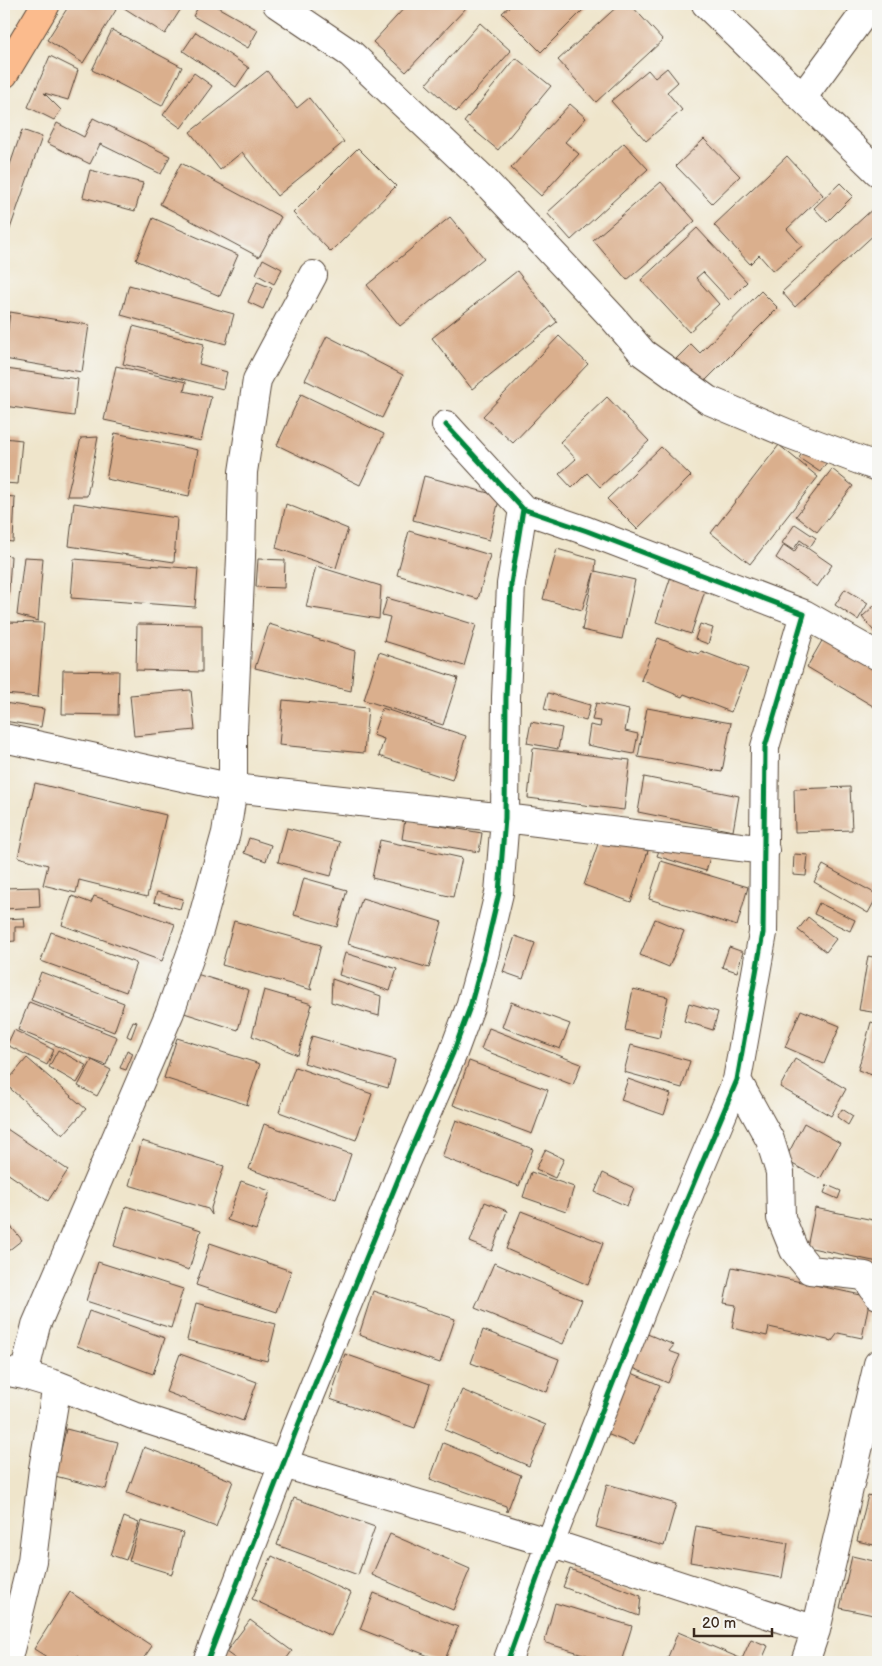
<svg xmlns="http://www.w3.org/2000/svg" width="882" height="1666" viewBox="0 0 882 1666" font-family="'Balsamiq Sans',sans-serif">
<rect width="100%" height="100%" fill="#f6f6f2"/>
<filter id="ink" filterUnits="userSpaceOnUse"><feTurbulence type="fractalNoise" baseFrequency=".02" numOctaves="2"/><feDisplacementMap in="SourceGraphic" scale="10" xChannelSelector="R" yChannelSelector="G"/><feConvolveMatrix kernelMatrix="1 2 1 2 8 2 1 2 1" color-interpolation-filters="sRGB"/></filter>
<filter id="wash" filterUnits="userSpaceOnUse"><feTurbulence type="fractalNoise" baseFrequency=".0096" numOctaves="4" result="noise"/><feDisplacementMap in="SourceGraphic" scale="20" xChannelSelector="R" yChannelSelector="G"/><feGaussianBlur stdDeviation="1.12" result="paint"/><feColorMatrix in="noise" values="0 0 0 0 0 0 0 0 0 0 0 0 0 0 0 0 0 1.4 0 .05"/><feComposite in="paint" operator="in"/></filter>
<g filter="url(#wash)">
<rect width="100%" height="100%" fill="#efe5cb"/>
<g id="blocks">
<path fill="#daaf8d" d="M70 4H106L116 10 83 63 47 40Z
M118 4H184L165 34Z
M200 4H212L258 30 248 48 193 16Z
M408 4H463L467 7 406 72 373 42Z
M512 4H589L541 52 502 13Z
M620 4H630L663 40 596 102 558 60Z
M480 23 511 51 456 112 426 84Z
M112 30 182 67 162 106 92 70Z
M196 32 249 68 236 87 183 51Z
M50 56 78 70 68 100 44 93 61 110 54 120 28 107Z
M516 58 551 86 498 150 464 122Z
M667 68 678 82 667 92 682 110 646 141 611 101 648 70 655 78Z
M267 71 297 108 309 98 344 142 277 196 242 152 220 170 190 132Z
M194 73 212 86 181 128 163 115Z
M570 104 586 118 565 142 579 154 541 196 511 168Z
M93 118 170 156 161 174 100 144 90 164 47 143 57 123 84 137Z
M22 130 42 137 4 246V182Z
M704 139 740 176 712 203 676 166Z
M624 143 648 169 571 240 547 213Z
M358 148 396 186 331 252 293 213Z
M787 156 823 195 787 229 802 246 773 271 759 255 750 264 714 225Z
M181 163 281 217 259 257 160 204Z
M90 170 143 183 135 211 83 197Z
M661 182 695 221 627 280 593 240Z
M840 183 853 196 827 222 814 208Z
M876 206 878 208V231L795 307 782 292Z
M450 217 484 258 400 326 367 285Z
M153 218 238 255 220 296 136 260Z
M697 228 747 282 729 300 703 272 696 278 719 304 689 332 641 280Z
M263 259 282 269 274 284 256 274Z
M517 271 557 322 472 389 432 338Z
M257 282 272 288 263 309 248 302Z
M129 285 234 314 226 344 121 315Z
M761 291 778 308 698 388 673 362 691 344 700 353Z
M10 312 89 325 82 372 4 359Z
M133 326 204 344 199 364 227 372 223 389 123 364Z
M327 336 403 375 382 418 305 380Z
M559 336 588 364 513 443 483 416Z
M116 366 186 382 184 391 211 397 201 441 104 420Z
M6 369 78 379 74 416 4 406Z
M301 394 384 434 360 485 277 445Z
M607 397 649 441 600 487 587 473 572 488 559 474 576 459 560 442Z
M115 433 198 450 189 496 106 479Z
M98 437 87 496H67L81 438Z
M4 438 22 440 18 484 4 483Z
M779 445 818 477 750 564 711 533Z
M807 445 829 459 820 472 799 458Z
M661 447 691 476 637 529 607 499Z
M832 469 853 486 817 532 796 516Z
M424 476 500 496 489 540 413 520Z
M4 496 15 497 13 542 4 541Z
M74 503 177 518 174 562 69 546Z
M286 504 348 529 336 568 276 548Z
M795 524 816 538 810 547 800 540 793 550 782 543Z
M409 531 490 555 478 599 397 575Z
M800 543 832 565 817 587 776 558 784 545 794 552Z
M557 549 596 560 595 571 635 580 622 639 582 630 594 573 582 610 543 599Z
M4 555 11 556 8 604H4Z
M24 557 43 558 38 621 17 615Z
M74 559 198 569 195 607 71 598Z
M258 559 285 560 284 588 256 587Z
M316 566 381 586 379 619 306 607Z
M673 570 708 581 691 634 656 622Z
M845 589 868 603 858 620 835 605Z
M387 598 444 614V615L476 625 464 666 384 641 390 617 382 615Z
M875 605 878 609V636L862 617Z
M6 622 44 623 38 695 39 697 4 694Z
M137 624 202 625V672L136 670Z
M269 624 355 651 351 691 255 668Z
M700 624 713 628 708 644 695 639Z
M827 632 878 662V709L807 667Z
M658 638 699 654 701 651 748 669 731 712 684 694 682 697 641 680Z
M379 652 458 678 443 725 364 700Z
M63 670 119 671 118 715 62 714Z
M191 690 195 730 134 736 130 695Z
M548 693 590 705 586 721 544 709Z
M283 700 368 708 364 753 279 745Z
M4 703 44 709 41 727 4 721Z
M596 703 629 710 625 731 638 734 634 754 587 745 590 725 600 727 601 721 592 720Z
M382 708 466 736 452 780 379 756 384 739 373 735Z
M647 708 731 723 722 772 638 757Z
M531 722 562 728 558 749 527 743Z
M533 748 630 760 624 810 528 798Z
M644 777 739 796 733 831 638 812Z
M35 783 166 815 147 897 79 880 76 893 43 885 48 865 18 857Z
M850 787 852 830 795 832 794 789Z
M405 820 482 833 479 852 402 839Z
M287 828 340 842 331 876 278 862Z
M601 835 648 851 631 902 584 885Z
M249 838 271 845 266 861 244 853Z
M380 840 462 858 453 897 372 878Z
M662 842 710 857 706 871 657 856Z
M794 854 808 855 806 876 793 875Z
M661 861 748 887 737 926 649 899Z
M823 865 878 895 868 913 814 882Z
M304 878 347 890 337 927 294 915Z
M39 887 40 907 4 909V888Z
M157 892 183 899 180 909 154 902Z
M72 896 91 903 94 896 175 924 162 961 62 925Z
M362 898 442 922 429 968 348 944Z
M819 903 855 920 850 931 814 914Z
M808 917 836 939 826 952 798 930Z
M24 918 25 927H15V941L4 942V919Z
M655 919 684 931 669 967 640 955Z
M234 921 321 945 310 987 312 990 222 965Z
M51 932 136 963 126 992 41 961Z
M515 936 535 943 523 979 503 972Z
M729 947 743 952 737 972 722 967Z
M345 953 397 969 390 991 339 975Z
M868 956 878 958V1013L859 1010Z
M41 972 124 1003 114 1032 31 1000Z
M193 973 249 990 238 1030 181 1012Z
M332 979 381 996 379 1016 331 1002Z
M633 989 668 997 659 1038 625 1030Z
M264 990 312 1004 298 1055 252 1036Z
M29 1002 117 1037 106 1065 92 1060 111 1070 97 1096 78 1086 92 1060 18 1030Z
M511 1002 570 1024 560 1049 502 1027Z
M689 1003 718 1012 713 1030 684 1021Z
M801 1010 840 1026 824 1064 785 1047Z
M133 1021 137 1022 131 1038 127 1036Z
M871 1022 878 1024V1052L872 1075 858 1070Z
M489 1028 581 1064 573 1085 481 1049Z
M14 1030 54 1050 47 1065 7 1045Z
M312 1036 395 1060 388 1088 304 1063Z
M177 1038 260 1064 247 1103 248 1105 164 1078Z
M631 1045 690 1061 682 1088 624 1072Z
M58 1050 87 1066 77 1083 49 1067Z
M127 1050 133 1053 126 1070 120 1068Z
M27 1058 86 1109 63 1135 5 1084Z
M795 1059 846 1089 831 1116 780 1087Z
M469 1061 548 1090 532 1134 453 1105Z
M295 1067 372 1094 356 1140 279 1112Z
M628 1079 671 1094 664 1115 621 1100Z
M842 1109 853 1116 848 1125 837 1117Z
M456 1120 533 1149 519 1186 442 1157Z
M804 1123 840 1143 820 1179 785 1160Z
M264 1124 351 1154 336 1199 249 1169Z
M4 1127 68 1170 48 1201 4 1171Z
M142 1141 224 1166 211 1208 212 1215 208 1209 129 1185Z
M545 1150 564 1159 555 1178 536 1169Z
M531 1172 574 1187 566 1212 523 1197Z
M603 1173 634 1188 627 1206 595 1192Z
M241 1181 270 1191 256 1230 227 1220Z
M827 1185 841 1191 838 1199 824 1193Z
M485 1202 507 1211 492 1251 470 1242Z
M126 1206 201 1230 189 1270 114 1246Z
M815 1208 878 1221V1262L807 1247Z
M521 1211 603 1243 588 1285 506 1249Z
M4 1218 22 1240 4 1254Z
M210 1243 291 1271 277 1312 196 1285Z
M98 1262 183 1289 171 1328 86 1301Z
M494 1263 582 1300 563 1344 475 1308Z
M732 1267 870 1297 862 1338 838 1333 832 1341 769 1327 767 1336 732 1328 736 1305 724 1303Z
M373 1291 455 1319 440 1363 359 1335Z
M196 1303 276 1324 267 1361 187 1340Z
M89 1311 165 1338 153 1374 77 1346Z
M483 1330 559 1359 547 1392 471 1363Z
M640 1331 674 1345 669 1351 680 1355 668 1383 626 1365Z
M180 1354 257 1382 243 1421 166 1392Z
M345 1354 430 1384 415 1428 330 1399Z
M627 1371 660 1385 634 1445 602 1432Z
M462 1390 546 1425 529 1466 445 1430Z
M66 1429 118 1442 106 1489 55 1476Z
M443 1443 521 1475 507 1512 506 1506 430 1479Z
M144 1447 233 1481 216 1527 127 1493Z
M607 1484 676 1504 664 1546 596 1527Z
M868 1495 878 1498V1546L857 1541Z
M294 1498 375 1527 358 1575 277 1545Z
M124 1517 139 1523 126 1560 111 1555Z
M141 1521 183 1533 172 1574 129 1561Z
M696 1526 788 1543 782 1578 690 1562Z
M390 1534 470 1569 453 1610 372 1575Z
M272 1556 351 1593 331 1636 252 1599Z
M852 1556 878 1562V1616L840 1608Z
M570 1569 641 1596 639 1616 563 1587Z
M70 1592 152 1646 141 1662H86L77 1656 73 1662H55L34 1649Z
M374 1593 458 1627 444 1662 360 1629Z
M555 1603 632 1626 621 1662H610L546 1643 545 1640Z
M250 1620 292 1651 284 1662H240L226 1652Z
M678 1632 742 1659 751 1639 768 1646 761 1662H666Z"/>
</g>
</g>
<g filter="url(#ink)">
<use href="#blocks" fill-opacity="0" stroke="#564638" stroke-width="1"/>
<g fill="none" stroke-linecap="round" stroke-linejoin="round">
<g stroke="#564638" stroke-width="30">
<path id="minor" d="M277 4 351 54 482 178 613 318 643 353 708 400 789 434 878 467
M706 4 878 172
M802 98 871 4
M446 425 523 509 587 531 804 614 765 747 763 933 737 1080 661 1261 550 1543 507 1662
M804 614 878 656
M4 738 233 788 505 818 765 850
M737 1080 770 1140 780 1172 781 1218 794 1250 810 1270 865 1276 878 1295
M4 1371 24 1375 57 1385 133 1415 284 1464 550 1543 816 1630
M24 1375 36 1325 170 1012 199 931 226 833 233 788V731L241 557 243 472 257 380 313 275
M7 1662 32 1561 43 1469 57 1385
M207 1662 299 1423 404 1165 453 1053 470 1007 484 956 499 893 505 818 506 697 511 584 523 509
M805 1662 816 1630 878 1364"/>
</g>
<g stroke="#564638" stroke-width="30">
<path id="major" d="M4 74 46 4"/>
</g>
<use href="#minor" stroke="#fff" stroke-width="28"/>
<use href="#major" stroke="#fbbb8d" stroke-width="28"/>
<g stroke="#f6f6f2" stroke-width="8">
<path id="cycleway" d="M446 425 523 509 587 531 804 614 765 747 763 933 737 1080 661 1261 550 1543 507 1662
M207 1662 299 1423 404 1165 453 1053 470 1007 484 956 499 893 505 818 506 697 511 584 523 509"/>
</g>
<use href="#cycleway" stroke="#00873e" stroke-width="5"/>
</g>
</g>
<rect width="882" height="1666" fill="none" stroke="#f6f6f2" stroke-width="20"/>
<path d="M694 1628v8h78v-8" fill="none" stroke="#3b2a1e" stroke-width="2.5"/>
<text x="702" y="1628" font-size="15" fill="#3b2a1e" stroke="#f6f6f2" stroke-width="4" paint-order="stroke">20 m</text>
</svg>
